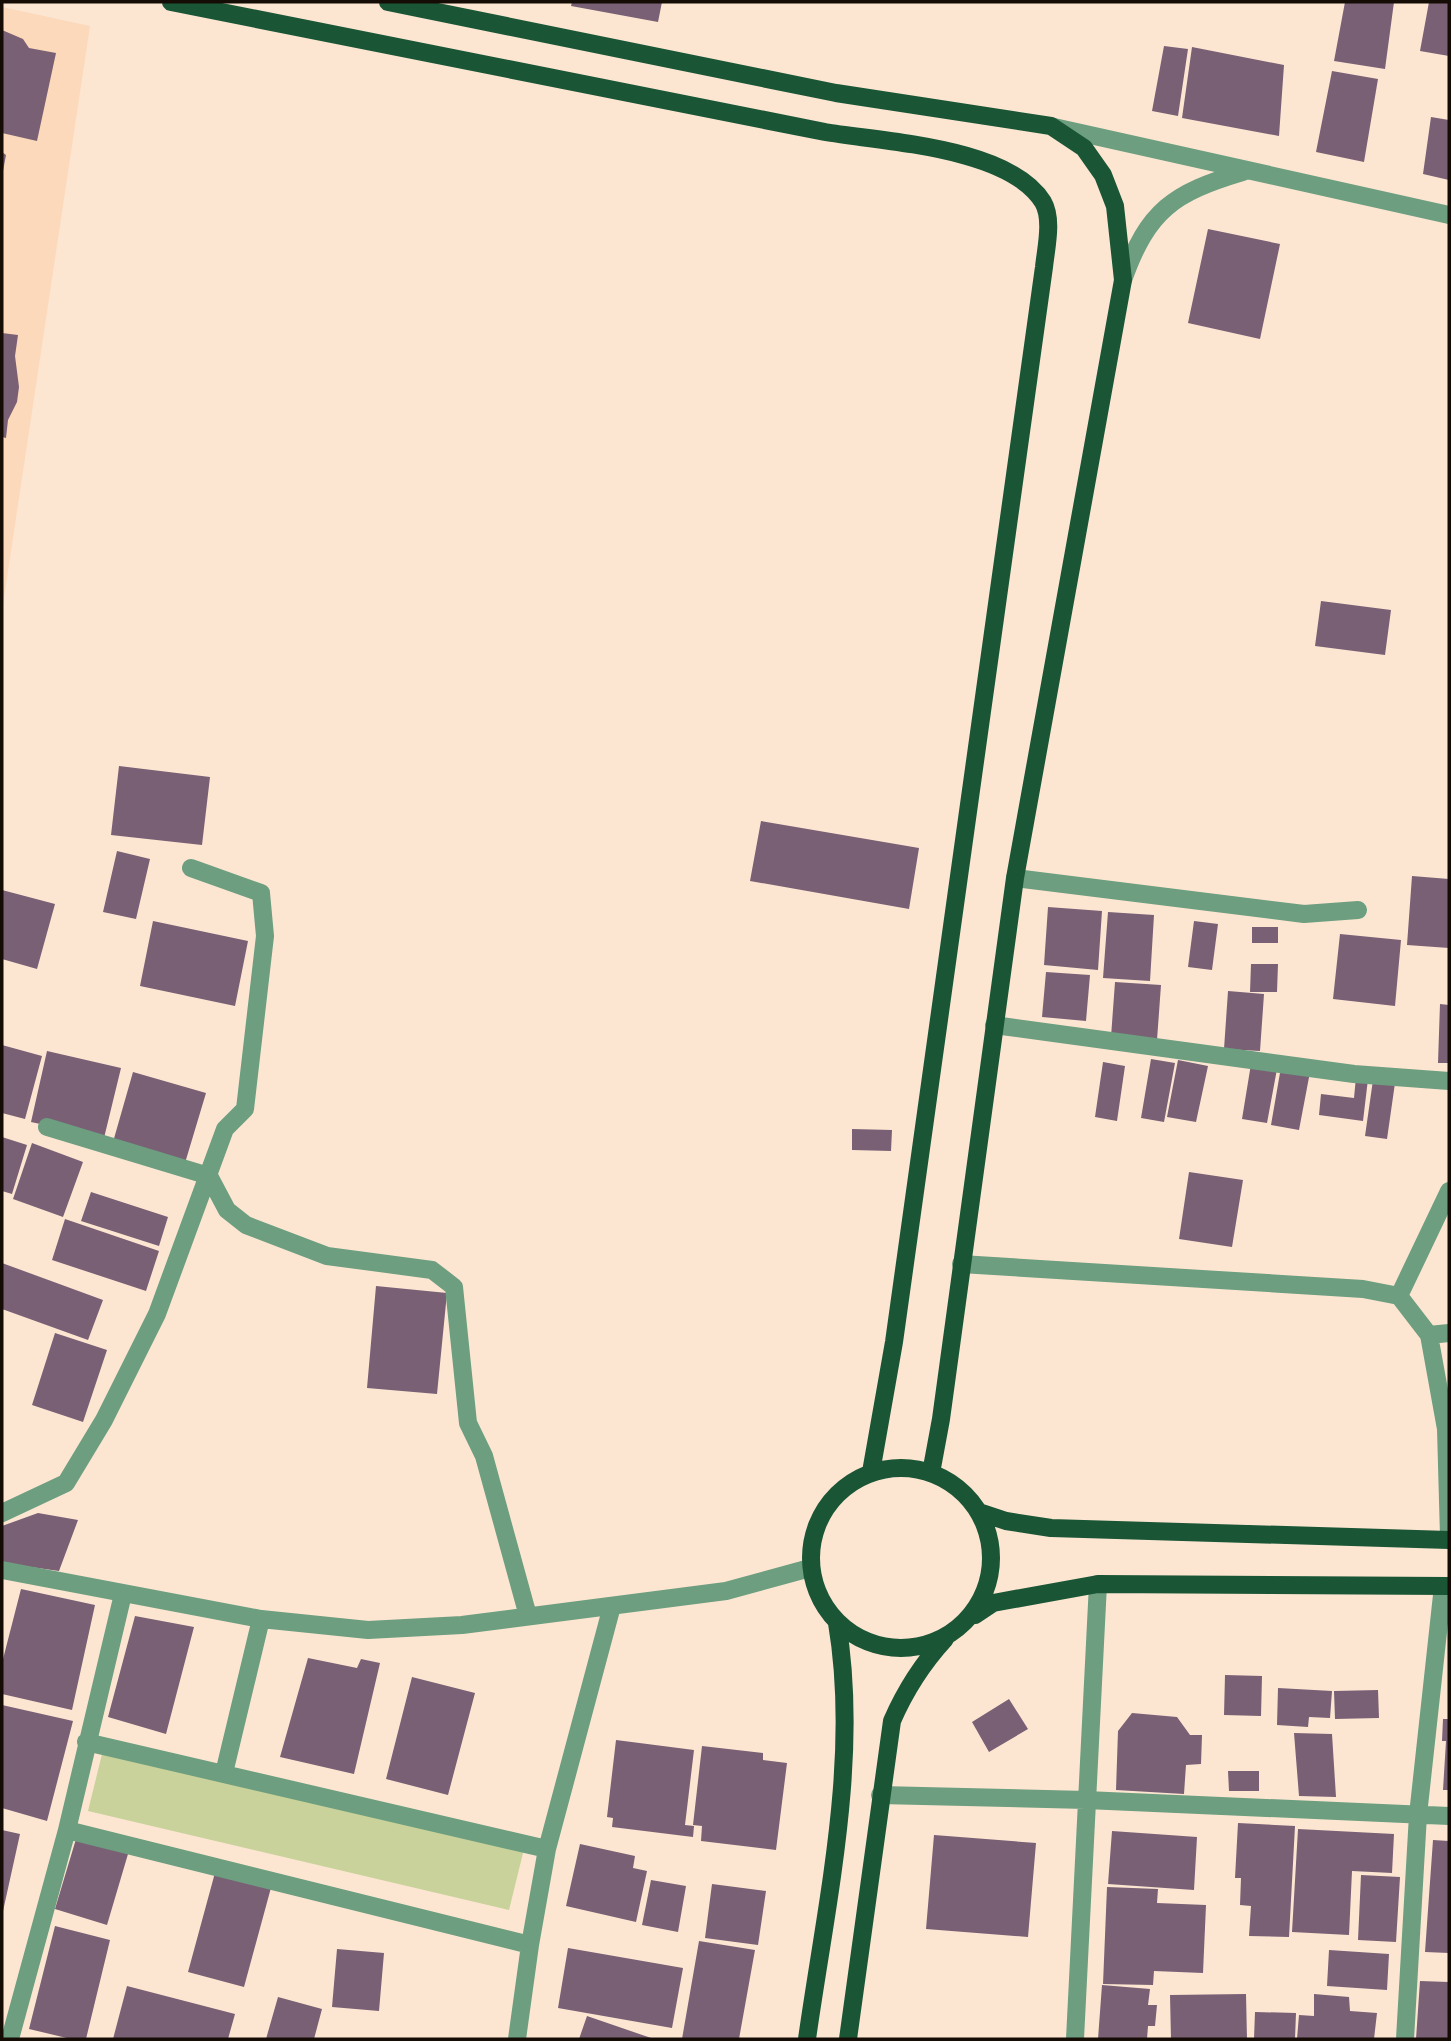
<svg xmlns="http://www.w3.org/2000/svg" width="1451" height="2041" viewBox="0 0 1451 2041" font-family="'Open Sans',sans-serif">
<rect width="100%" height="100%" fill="#fce6d2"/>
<path fill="#fbd9ba" d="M2 7 90 26 2 611Z"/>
<path fill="#c9d29a" d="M103 1750 524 1849 509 1910 88 1811Z"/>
<path fill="#796075" d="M572 2H662L658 22 571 6Z
M1345 2H1394L1385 69 1334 61Z
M1429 2H1449V56L1420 51Z
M2 30 23 39 29 48 56 53 37 141 2 133Z
M1164 46 1188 49 1178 116 1152 111Z
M1192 47 1284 65 1279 136 1182 118Z
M1332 71 1378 79 1364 162 1316 152Z
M1431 117 1449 120V180L1423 174Z
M2 152 6 155 3 171H2Z
M1208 229 1280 244 1260 339 1188 323Z
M2 333 18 335 15 356 19 387 17 402 8 420 6 438 2 437Z
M1321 601 1391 610 1385 655 1315 646Z
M119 766 210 777 202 845 111 835Z
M761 821 919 848 909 909 750 881Z
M117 851 150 859 136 919 103 912Z
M1412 876 1449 879V948L1407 945Z
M2 890 55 904 37 969 2 959Z
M1048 907 1102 911 1098 970 1044 965Z
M1108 912 1154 915 1150 981 1103 978Z
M153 921 248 941 235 1006 140 986Z
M1194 921 1218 924 1212 970 1188 967Z
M1252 927H1278V943H1252Z
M1340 934 1401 940 1395 1006 1333 999Z
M1251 964H1278L1277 992H1250Z
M1046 972 1090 975 1086 1021 1042 1017Z
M1115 982 1161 985 1157 1040 1111 1037Z
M1228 991 1264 994 1260 1051 1224 1049Z
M1440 1004 1449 1005V1063H1438Z
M2 1045 42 1056 25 1119 2 1113Z
M47 1051 121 1068 104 1138 31 1122Z
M1151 1059 1175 1063 1164 1122 1141 1118Z
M1178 1060 1208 1066 1196 1122 1167 1117Z
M1103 1062 1125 1066 1117 1121 1095 1117Z
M1251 1064 1277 1069 1267 1123 1242 1119Z
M1281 1067 1310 1072 1299 1130 1271 1125Z
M133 1072 206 1093 185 1163 113 1142Z
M1356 1077 1368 1079 1363 1121 1319 1115 1321 1094 1354 1098Z
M1373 1080 1395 1083 1387 1139 1365 1136Z
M852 1129 892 1130 891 1151 852 1150Z
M2 1137 27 1145 12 1194 2 1191Z
M32 1143 83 1162 63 1217 13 1199Z
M1189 1172 1243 1180 1232 1247 1179 1239Z
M91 1192 168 1217 159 1246 81 1221Z
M65 1219 159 1251 146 1291 52 1260Z
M2 1263 103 1300 88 1340 2 1309Z
M376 1286 447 1293 437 1394 367 1388Z
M55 1333 107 1350 83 1422 32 1405Z
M38 1513 78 1520 59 1571 2 1563V1526Z
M21 1589 95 1605 72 1710 2 1694V1663Z
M135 1616 194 1627 166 1734 108 1717Z
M308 1658 357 1668 361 1659 380 1663 354 1774 280 1757Z
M1225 1675 1262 1676 1261 1716 1224 1715Z
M412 1677 475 1693 448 1795 386 1779Z
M1278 1688 1332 1691 1330 1718 1309 1717 1308 1727 1277 1725Z
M1378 1690 1379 1718 1335 1719 1334 1691Z
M1009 1699 1028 1729 989 1752 972 1722Z
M2 1705 73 1721 47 1821 2 1808Z
M1132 1713 1177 1717 1190 1735H1202L1201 1764 1186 1765 1184 1794 1116 1790 1118 1731Z
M1443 1719H1449V1790H1443L1446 1741H1442Z
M1294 1733 1332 1734 1336 1797 1299 1796Z
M616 1740 694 1750 685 1825 694 1826 693 1837 612 1827 613 1818 607 1817Z
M702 1746 763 1753V1760L787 1763 776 1850 701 1841 702 1826 693 1825Z
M1228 1771H1259V1791H1229Z
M1238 1823 1295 1826 1289 1937 1249 1936 1251 1906 1240 1905 1241 1878H1235Z
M1298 1829 1394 1834 1392 1873 1352 1871 1349 1935 1292 1932Z
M2 1830 20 1834 3 1911H2Z
M1112 1831 1197 1837 1194 1890 1108 1884Z
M934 1835 1036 1843 1028 1937 926 1929Z
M76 1839 128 1854 107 1925 55 1909Z
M1433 1840 1449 1841V1953L1425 1952Z
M580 1844 635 1856 633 1868 647 1871 636 1922 566 1906Z
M216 1869 272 1884 244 1987 188 1972Z
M1361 1875 1400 1877 1396 1942 1358 1940Z
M651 1880 686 1886 678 1932 642 1925Z
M712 1884 766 1891 758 1945 705 1938Z
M1107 1887 1158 1889 1157 1903 1206 1905 1203 1973 1154 1971 1153 1985 1103 1984Z
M55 1926 110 1940 86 2039H71L29 2029Z
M699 1941 755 1950 739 2039H682Z
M568 1948 683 1968 672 2028 558 2008Z
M337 1949 384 1953 379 2011 332 2007Z
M1329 1950 1389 1954 1387 1990 1327 1986Z
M1420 1981 1449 1982V2039H1416Z
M1102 1985 1150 1989 1148 2005H1157L1155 2026H1148L1147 2039H1098Z
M127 1986 235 2014 228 2039H113Z
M1246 1994 1247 2039H1171L1170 1995Z
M1314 1994 1349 1997 1350 2011 1377 2013 1374 2039H1297L1299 2015 1314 2016Z
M278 1997 322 2009 314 2039H266Z
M1255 2012 1296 2013 1295 2039H1254Z
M587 2016 654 2039H579Z"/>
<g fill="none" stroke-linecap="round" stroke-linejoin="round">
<path stroke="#6c9e7f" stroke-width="18" d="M1054 127 1449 215
M1123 280C1148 210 1173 193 1243 172
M1015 878 1304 914 1358 910
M994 1025 1354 1074 1449 1081
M47 1127 209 1176 227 1210 246 1225 327 1256 432 1270 454 1287 468 1423 484 1456 528 1616
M1449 1191 1399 1296 1429 1335 1446 1429 1449 1536
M961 1264 1363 1289 1399 1296
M1429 1335 1449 1333
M2 1513 66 1483 104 1420 157 1314 225 1129 245 1109 265 936 261 893 191 868
M2 1570 261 1619 368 1630 462 1625 726 1591 810 1568
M224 1773 261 1619
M880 1795 1086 1800 1449 1816
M67 1830 530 1945 547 1849 86 1742
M547 1849 612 1606
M10 2039 67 1830 123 1594
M517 2039 530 1945
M1075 2039 1098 1584
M1405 2039 1418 1815 1443 1586"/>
<path stroke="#1a5636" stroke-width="18" d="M171 2 825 132C884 142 1009 147 1043 202 1053 219 1046 248 1044 267L894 1342 871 1472
M388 2 836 93 1051 126 1084 148 1103 175 1115 206 1123 280 1015 878 941 1419 931 1473
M811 1558a90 90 0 1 1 180 0a90 90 0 1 1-180 0Z
M979 1512 1006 1521 1051 1528 1449 1540
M975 1615 993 1603 1098 1584 1449 1586
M807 2039C826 1904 860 1759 837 1623
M848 2039 892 1721C905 1691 923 1663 945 1639"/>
</g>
<rect width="1451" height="2041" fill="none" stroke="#150c05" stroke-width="7"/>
</svg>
